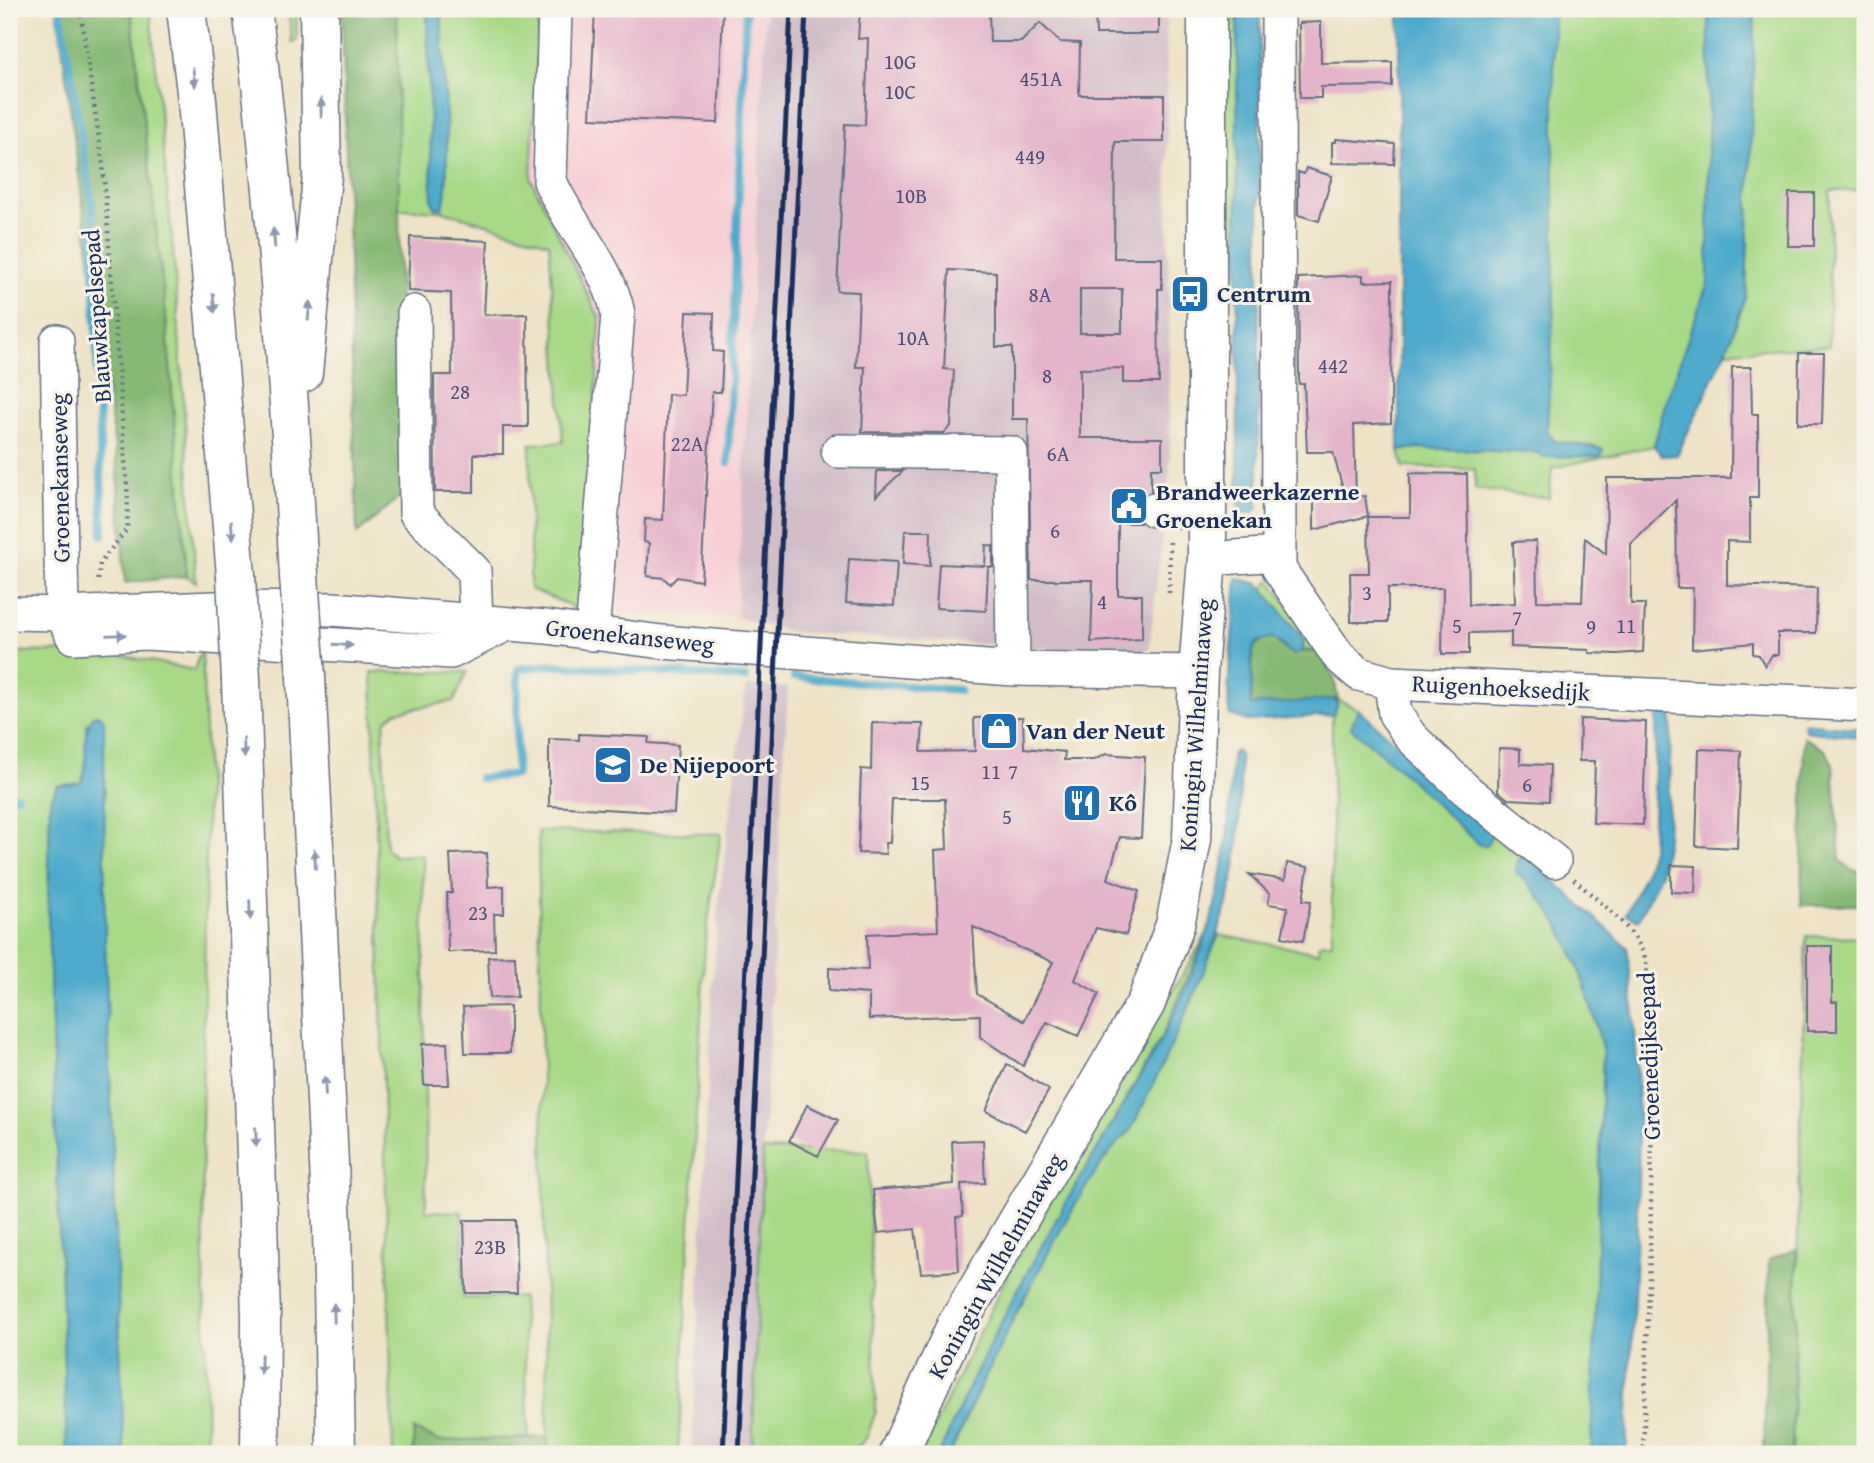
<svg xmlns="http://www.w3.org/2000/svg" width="1874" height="1463" viewBox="0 0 1874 1463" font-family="'Gentium Book Plus',serif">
<rect width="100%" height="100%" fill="#f7f3e8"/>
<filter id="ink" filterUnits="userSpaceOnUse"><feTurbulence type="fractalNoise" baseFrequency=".0143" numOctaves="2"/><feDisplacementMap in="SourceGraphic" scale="14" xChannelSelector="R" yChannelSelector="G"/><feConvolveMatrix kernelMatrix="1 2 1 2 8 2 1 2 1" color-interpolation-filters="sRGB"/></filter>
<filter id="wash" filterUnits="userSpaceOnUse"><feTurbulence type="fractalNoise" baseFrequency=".00686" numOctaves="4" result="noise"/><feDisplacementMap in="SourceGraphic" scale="28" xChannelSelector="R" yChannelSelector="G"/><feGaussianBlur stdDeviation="1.57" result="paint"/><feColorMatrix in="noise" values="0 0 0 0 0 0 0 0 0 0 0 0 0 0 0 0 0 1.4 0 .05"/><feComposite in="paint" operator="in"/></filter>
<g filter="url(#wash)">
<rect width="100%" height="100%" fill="#eee3c6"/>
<path fill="#f7cfd5" d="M539 9H766L737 617 584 611 600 319 531 179Z"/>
<path fill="#d2bdc8" d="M766 9H1166L1170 470 1149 649 1139 654 790 632 737 617Z
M746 686 788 687 763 1150 752 1454H692L712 996 719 900Z"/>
<path fill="#a8d987" stroke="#628472" stroke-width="2" d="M131 9H150L174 261 196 582 187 576 165 305Z
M288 9H296L297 41 292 42Z
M397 9H427L432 200 435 208H442C453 192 442 40 441 9H539L531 179 600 319 584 611 530 589V444L563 442 549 243 443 211 397 209Z
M1221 9H1237L1240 241 1229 243 1222 213Z
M1554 9H1709L1708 282 1665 404 1654 446 1552 468 1549 498 1475 489V469L1403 467 1399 451 1416 448 1539 453 1543 457 1598 447 1554 441 1547 430 1554 301Z
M1755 9H1865V190L1830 191 1829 346 1726 351 1746 296Z
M1270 580 1320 651 1303 650 1304 640 1263 589Z
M202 647 207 788 202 1130 207 1454H124L105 943 104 720 100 715 87 724 85 775 81 783 57 786 50 802 48 916 67 1454H9V652L100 651 194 670Z
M372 672H467L454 701 396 712 386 720 383 736 386 848 394 856 423 855 426 1211 462 1212 463 1298 522 1297 529 1438 439 1441 414 1430 413 1454H393Z
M1338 700 1358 709 1351 728 1406 775 1478 844 1485 846 1494 832 1522 857 1516 864V871C1567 916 1588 988 1603 1052L1591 1454H950C973 1398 1088 1157 1130 1132L1219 935 1319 953 1318 946 1322 943H1332V718Z
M538 831 721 834 705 942 678 1454H548Z
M1207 933 1163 1034 1056 1221 979 1369 939 1454H921L1011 1268Z
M1806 936 1865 937V1454H1792Z
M763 1150 868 1151 876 1411 867 1437 852 1454H752Z"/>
<path fill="#86b974" stroke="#507469" stroke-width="2" d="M57 9H131L165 305 187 576 125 583 116 455Z
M342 9H397L402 495 357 534Z
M1267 637H1272L1288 652 1320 651 1334 678 1338 700 1251 705 1253 647Z
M1804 737 1826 751 1833 765 1840 860 1850 869 1865 873V905H1801Z
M1797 1249 1792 1454H1764L1769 1260Z
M414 1430 439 1441 548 1437V1454H413Z"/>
<path fill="#4eaacc" stroke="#346c95" stroke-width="2" d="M427 9H441C442 40 453 192 442 208H435L432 200Z
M1237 9H1260L1258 507 1253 513H1243L1238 502Z
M1399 9H1554V301L1547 430 1554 441 1603 449 1601 456 1543 457 1539 453 1416 448 1399 451Z
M1709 9H1755L1746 296 1726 351 1677 455 1662 456 1654 446 1665 404 1708 282Z
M1237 578 1259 584 1304 640 1303 650 1294 655 1272 637 1257 642 1252 653 1251 705 1335 699 1338 704 1333 715 1248 721 1230 715C1224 704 1236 599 1237 578Z
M1358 709 1494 832 1486 846 1478 844 1406 775 1351 728Z
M1657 712 1672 713 1667 838 1661 873 1639 920 1626 914 1645 873 1652 849Z
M100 715 104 720 105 943 124 1454H67L48 916 50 802 57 786 81 783C91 763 79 735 93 716Z
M1804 723 1865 729V738L1805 731Z
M1236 751 1240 755C1240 793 1241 830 1235 868 1221 951 1167 1055 1130 1132 1089 1156 972 1400 950 1454H939C978 1364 1024 1275 1073 1190 1121 1108 1177 1025 1207 933 1226 875 1230 816 1232 755Z
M1522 857 1532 861 1627 947C1649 1115 1634 1285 1626 1454H1591L1603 1052C1588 988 1567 916 1516 872V864Z"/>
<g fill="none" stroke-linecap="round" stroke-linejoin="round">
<path stroke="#4eaacc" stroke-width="8" d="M60 9 92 204 103 535
M728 463 746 9
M794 677 959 690
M480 778 516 775 518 669 551 665 746 678
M9 797 17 796"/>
</g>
<g id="blocks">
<path fill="#e3b4ca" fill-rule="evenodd" d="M595 9H723L718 123 590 118Z
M860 9H989L990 42H1021L1040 23 1060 42 1080 43 1079 95H1164V142H1115L1114 258H1162V289H1158L1159 383H1123V368L1080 369V438H1162V468H1151V492L1138 499 1135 509 1140 523H1118V595H1142V639L1091 642 1093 580H1031L1028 419H1012V347H996V272L949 270 944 369 954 370 951 426 944 433 862 432 865 367H856L859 292 837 291 845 124 865 125 868 38 858 39ZM1080 289H1122V333H1080Z
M1095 9H1159V34H1096Z
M1321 22V63L1392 62V86L1321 87V98H1300L1299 23Z
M1336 139 1395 144 1394 164 1332 163V142H1336Z
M1306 168 1332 176 1319 221 1298 215V172L1304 174Z
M1789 193H1814V246H1788Z
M410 237 488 241 484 315 527 314 528 427H503V454H474V492H435L434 375H452L451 293 408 291Z
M1363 275V282L1392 281 1391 423 1354 425 1356 497 1365 496 1368 516 1314 530V497H1345L1333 452H1307L1304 384H1299L1298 278Z
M687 312 714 313 713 351 723 352 721 392H712L701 581 677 577 670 584 664 578 647 576 649 543 644 542 645 519 663 520 668 394 683 395Z
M1799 353H1824L1822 424H1798Z
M1732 367H1751L1752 414H1758V498H1750V542L1727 541V585L1817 588 1816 633H1778V655H1772L1765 666 1759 655 1753 654V643L1692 649 1693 588H1677L1676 500 1631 544V604H1645L1643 652 1617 654 1589 653V650L1511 647V632L1469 633V654H1442L1443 588H1388V622H1351L1350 573H1369L1368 517H1410V473L1467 474 1469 605 1515 603 1513 542 1536 541 1537 601 1582 602 1585 538 1606 554 1607 478H1731Z
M877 471H903L876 496Z
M905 531H931L930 566 903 564Z
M986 545 993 546V567H988L986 611 936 608 939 564 985 566Z
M849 559 897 562 894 606 846 603Z
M1023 717 1024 748 1065 752 1064 760H1094L1106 754 1145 757 1141 838 1120 837 1108 879 1139 891 1126 935 1096 928 1075 980 1099 994 1078 1036 1047 1022 1023 1066 980 1037V1015L869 1019V994L829 991V968L868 970 867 934 938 931 935 850 947 849 945 799H892L890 843H885L886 854 858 853 861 769 871 770 872 723 923 724 921 752 975 751 974 718ZM973 927 1053 962 1024 1021 977 994Z
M1580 719 1646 722 1643 825 1593 823 1595 761H1579Z
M579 734 649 737 648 743 678 745 674 813 549 806V739L579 740Z
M1499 748 1520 749V764L1550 765 1549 801 1508 799 1498 791Z
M1699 749 1741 751 1737 848 1696 846Z
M487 853 488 887 504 886V914H494L495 950 448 952 447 893H452L450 854Z
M1287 863 1308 867 1303 900 1311 901 1303 941 1282 937 1288 907 1268 904 1270 894 1249 874 1285 880Z
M1671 865 1696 866 1695 893 1671 892Z
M1807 946H1832V1002H1837V1031H1807Z
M515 956 517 997 490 998 488 957Z
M510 1006V1053H465L463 1007Z
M447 1043 449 1085H424L422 1044Z
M1007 1064 1049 1090 1025 1131 986 1111Z
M807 1105 838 1120 818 1156 789 1141Z
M983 1140 985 1183 961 1184 963 1216 956 1217 959 1271 921 1273 915 1229 878 1233 873 1190 954 1184 952 1141Z
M464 1220H515L517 1293H466Z"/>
</g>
</g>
<g filter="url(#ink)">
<use href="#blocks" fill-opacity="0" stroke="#656e82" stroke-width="2"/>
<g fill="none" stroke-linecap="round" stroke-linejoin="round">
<g stroke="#656e82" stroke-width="36">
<path id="minor" d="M555 9 550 181C569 226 609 265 618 314L592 634
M1278 9 1279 569 1339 657 1359 674 1391 683 1865 705
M414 312 416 513 474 571 476 621
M57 341 62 614 73 637 146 633 451 652 507 624
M838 451 1011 453 1013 669
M1154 510 1207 512
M1207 559 1279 554
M9 613 62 614 213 608 332 609 546 627 662 642 1013 669 1198 672
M1391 683 1395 714 1411 737 1466 790 1554 861"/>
</g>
<g stroke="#656e82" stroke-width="41">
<path id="major" d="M898 1454 955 1328 1146 1003 1175 925 1192 839 1198 672 1207 559V9"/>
</g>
<g stroke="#656e82" stroke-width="41">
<path id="highway" d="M186 9 197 100 236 576
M252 9C276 196 289 387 299 576
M303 373 322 176 319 9
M306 677 332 1227 336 1454
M241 680 261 1317 260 1454"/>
</g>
<path stroke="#656e82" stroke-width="4.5" stroke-dasharray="2 5" stroke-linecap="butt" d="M80 9 103 165 128 500 127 529 100 563 98 583
M1169 593 1170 538
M1574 879C1599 903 1636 926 1646 961 1657 1125 1649 1290 1643 1454"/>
<use href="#minor" stroke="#fff" stroke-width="33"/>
<use href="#major" stroke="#fff" stroke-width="38"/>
<use href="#highway" stroke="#fff" stroke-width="38"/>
<path stroke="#1b2f5e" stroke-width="5" d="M723 1454 791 9
M739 1454 806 9"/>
<g stroke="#656e82" stroke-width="41" stroke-linecap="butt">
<path id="highway-bridge" d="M236 576 241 680
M299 576 306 677"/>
</g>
<use href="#highway-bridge" stroke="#fff" stroke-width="38"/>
</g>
<defs><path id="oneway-solid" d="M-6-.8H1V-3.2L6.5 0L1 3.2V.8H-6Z" transform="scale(1.75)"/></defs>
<g fill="#8d97ae">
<use href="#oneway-solid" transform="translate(194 77) rotate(83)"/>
<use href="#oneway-solid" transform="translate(321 108) rotate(-91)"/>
<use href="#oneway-solid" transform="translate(274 238) rotate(-95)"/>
<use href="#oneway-solid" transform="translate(214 303) rotate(85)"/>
<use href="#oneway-solid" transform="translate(309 311) rotate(-85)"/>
<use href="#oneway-solid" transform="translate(232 530) rotate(85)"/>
<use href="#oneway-solid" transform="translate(116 635) rotate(-2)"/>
<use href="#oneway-solid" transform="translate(343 645) rotate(4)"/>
<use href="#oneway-solid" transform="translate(244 748) rotate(87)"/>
<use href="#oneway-solid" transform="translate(315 859) rotate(-93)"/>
<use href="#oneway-solid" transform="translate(250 910) rotate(88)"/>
<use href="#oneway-solid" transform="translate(325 1086) rotate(-93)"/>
<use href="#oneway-solid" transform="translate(256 1137) rotate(88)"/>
<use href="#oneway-solid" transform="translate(334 1313) rotate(-91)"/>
<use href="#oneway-solid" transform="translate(261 1364) rotate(91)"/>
</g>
</g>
<defs>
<g id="bus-square" transform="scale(2.0125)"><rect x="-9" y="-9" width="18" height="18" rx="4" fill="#1f6fb2" stroke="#f7f3e8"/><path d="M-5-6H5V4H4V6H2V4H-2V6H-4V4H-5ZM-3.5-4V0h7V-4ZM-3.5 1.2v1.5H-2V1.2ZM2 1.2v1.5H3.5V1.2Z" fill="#fff"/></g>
<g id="civic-square" transform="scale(2.0125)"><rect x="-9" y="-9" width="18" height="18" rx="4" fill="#1f6fb2" stroke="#f7f3e8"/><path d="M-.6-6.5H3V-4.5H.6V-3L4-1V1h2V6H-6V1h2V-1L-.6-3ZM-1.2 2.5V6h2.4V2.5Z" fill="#fff"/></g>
<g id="shop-square" transform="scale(2.0125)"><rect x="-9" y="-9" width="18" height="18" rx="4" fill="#1f6fb2" stroke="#f7f3e8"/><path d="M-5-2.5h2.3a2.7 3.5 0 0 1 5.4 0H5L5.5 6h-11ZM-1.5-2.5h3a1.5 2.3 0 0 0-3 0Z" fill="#fff"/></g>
<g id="school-square" transform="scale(2.0125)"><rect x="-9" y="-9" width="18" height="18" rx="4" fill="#1f6fb2" stroke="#f7f3e8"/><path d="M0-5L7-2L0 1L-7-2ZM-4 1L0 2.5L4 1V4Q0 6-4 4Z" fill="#fff"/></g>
<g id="restaurant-square" transform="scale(2.0125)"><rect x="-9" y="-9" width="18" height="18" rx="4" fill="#1f6fb2" stroke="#f7f3e8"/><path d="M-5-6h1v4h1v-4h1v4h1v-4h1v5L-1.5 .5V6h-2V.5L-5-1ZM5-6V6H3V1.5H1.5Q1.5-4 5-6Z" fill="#fff"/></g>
</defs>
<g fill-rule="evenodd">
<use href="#bus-square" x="1190" y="294"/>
<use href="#civic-square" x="1129" y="506"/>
<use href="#shop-square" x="999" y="731"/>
<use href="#school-square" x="613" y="765"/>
<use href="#restaurant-square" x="1082" y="803"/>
</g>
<g text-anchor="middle" stroke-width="6" stroke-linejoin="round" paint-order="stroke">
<g font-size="21" fill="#4d5079">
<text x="900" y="69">10G</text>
<text x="1041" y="86">451A</text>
<text x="900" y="99">10C</text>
<text x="1030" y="164">449</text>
<text x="911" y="203">10B</text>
<text x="1040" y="302">8A</text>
<text x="913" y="345">10A</text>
<text x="1333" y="373">442</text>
<text x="1047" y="383">8</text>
<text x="460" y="399">28</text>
<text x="687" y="451">22A</text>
<text x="1058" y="461">6A</text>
<text x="1055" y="538">6</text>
<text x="1367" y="600">3</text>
<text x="1102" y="609">4</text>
<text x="1517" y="625">7</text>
<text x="1457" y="633">5</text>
<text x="1626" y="633">11</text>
<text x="1591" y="634">9</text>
<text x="991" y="779">11</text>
<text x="1013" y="779">7</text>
<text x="920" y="790">15</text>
<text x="1527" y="792">6</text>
<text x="1007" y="824">5</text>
<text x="478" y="920">23</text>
<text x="490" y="1254">23B</text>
</g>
<g font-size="24" font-weight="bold" fill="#1b2f5e" stroke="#f7f3e8" text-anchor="start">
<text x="1217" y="302">Centrum</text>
<text x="1156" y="500">Brandweerkazerne<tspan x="1156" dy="28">Groenekan</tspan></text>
<text x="1026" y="739">Van der Neut</text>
<text x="640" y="773">De Nijepoort</text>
<text x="1109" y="811">Kô</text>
</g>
<g font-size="24" fill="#1b2f5e" stroke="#f7f3e8">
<text transform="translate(97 316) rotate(-94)" y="8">Blauwkapelsepad</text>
<text transform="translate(60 478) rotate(-91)" y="8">Groenekanseweg</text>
<text transform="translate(630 636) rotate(6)" y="8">Groenekanseweg</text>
<text transform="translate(1501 688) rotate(3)" y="8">Ruigenhoeksedijk</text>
<text transform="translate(1196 725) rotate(-86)" y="8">Koningin Wilhelminaweg</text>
<text transform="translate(1649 1056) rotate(-92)" y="8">Groenedijksepad</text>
<text transform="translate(996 1266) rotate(-61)" y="8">Koningin Wilhelminaweg</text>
</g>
</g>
<rect width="1874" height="1463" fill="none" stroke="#f7f3e8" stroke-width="35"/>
</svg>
